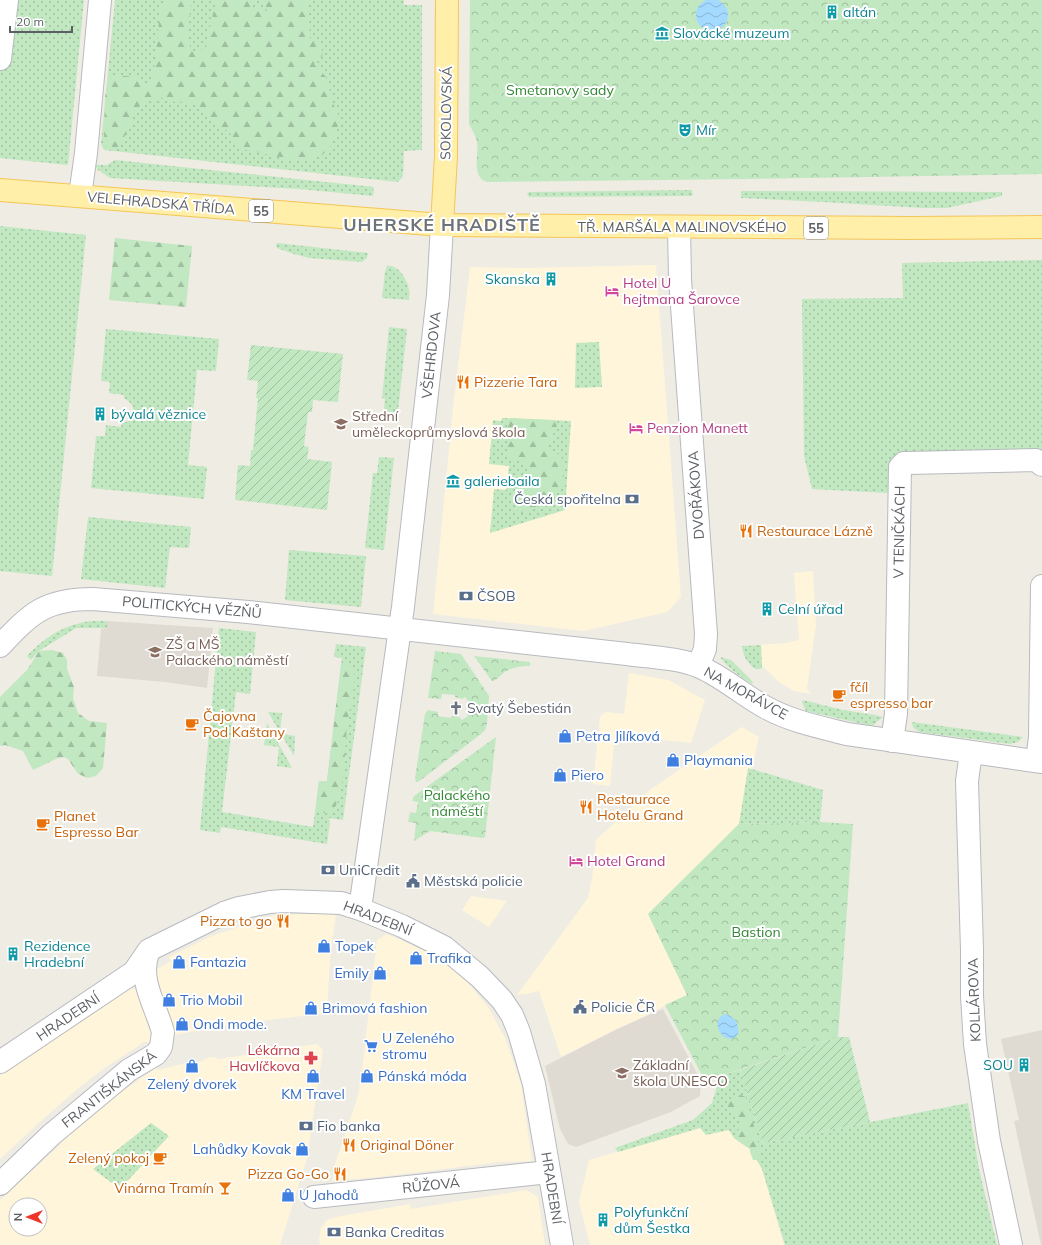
<svg xmlns="http://www.w3.org/2000/svg" width="1042" height="1245" viewBox="0 0 1042 1245" font-family="Mulish,sans-serif">
<defs>
<pattern id="grass-dots" width="8" height="8" patternUnits="userSpaceOnUse"><rect width="8" height="8" fill="#c1e8c0"/><path d="M2 2h.1M6 6h.1" fill="none" stroke="#a0bfa0" stroke-width="1.8" stroke-linecap="round"/></pattern>
<pattern id="forest-firs" width="22" height="20" patternUnits="userSpaceOnUse"><rect width="22" height="20" fill="#c1e8c0"/><path d="M5 1l3.5 6h-7zM16 11l3.5 6h-7z" fill="#a0bfa0"/></pattern>
<pattern id="park-crowns" width="20" height="18" patternUnits="userSpaceOnUse"><rect width="20" height="18" fill="#c1e8c0"/><path d="M2 6a3 3 0 1 1 6 0M12 15a3 3 0 1 1 6 0" fill="none" stroke="#a0bfa0"/></pattern>
<pattern id="garden-furrows" width="10" height="10" patternUnits="userSpaceOnUse"><rect width="10" height="10" fill="#c1e8c0"/><path d="M-1 1l2-2M0 10L10 0M9 11l2-2" fill="none" stroke="#a0bfa0"/></pattern>
<pattern id="water-waves" width="16" height="10" patternUnits="userSpaceOnUse"><rect width="16" height="10" fill="#a4daff"/><path d="M0 5q4-4 8 0t8 0" fill="none" stroke="#89b4d2"/></pattern>
</defs>
<rect width="100%" height="100%" fill="#efece4"/>
<path fill="#fff5da" fill-rule="evenodd" d="M656 265 681 597 667 612 584 631 433 614 453 408 470 267 523 268Z
M813 571 816 625 807 689 812 694 794 691 779 682 742 646 786 643 799 640 794 573Z
M629 673 668 680 705 700 691 743 625 736 614 744 610 786 593 784 600 716 606 712 624 714Z
M742 727 759 737 739 824 648 914 687 995 561 1057 539 991 527 994 517 995 588 898 592 879 596 840 651 789Z
M471 896 507 901 489 927 462 910Z
M336 913 330 959 327 1013 235 1024 174 1035 155 970 171 961 169 957 209 937 274 915Z
M387 934 440 958 467 982 488 1007 505 1038 521 1084 532 1161 500 1162 379 1177 332 1181 335 1164 358 1096 363 1062 377 940Z
M129 988H133L138 991 149 1029 153 1032 152 1040 148 1042H144L103 1069 81 1086 43 1119 0 1159V1075Z
M317 1044 323 1050 307 1158 280 1245H0V1200L61 1144 59 1142 118 1094 156 1068 158 1070 186 1063 202 1061 207 1058 214 1057 219 1059ZM16 1205H40V1229H16Z
M700 1128 729 1130 734 1138 750 1149 762 1169 784 1245H590L579 1202 589 1160Z
M526 1190 538 1197 545 1245H320L319 1238 321 1228 327 1220 336 1217 410 1204 411 1209Z"/>
<path fill="#dfdbd2" d="M107 621 213 628 207 688 165 682 97 676 101 629 107 628Z
M663 1009 701 1081 700 1096 671 1112 576 1147 568 1144 560 1129 545 1066 617 1029Z
M1042 1030V1245H1041L1014 1121 1019 1120 1001 1039Z"/>
<path fill="url(#grass-dots)" d="M0 0H84L68 165 0 158Z
M115 0H404V5H422V150L404 151 403 176 398 182 104 150 101 144Z
M115 160 374 187 373 196 299 189 110 178 98 170 95 165H107Z
M692 190 693 196 529 197 527 194 529 192Z
M741 191 1002 192V196L947 208H923L824 202 741 198Z
M0 226 86 235 52 576 0 571Z
M277 243 368 253 367 258 362 262 309 258 294 254 277 248 276 246Z
M1042 260V452L902 455 887 493 812 489 804 456 802 299 903 298 902 263Z
M387 266C398 264 408 280 409 290 410 293 409 297 409 300L382 298 385 272Z
M389 327 407 329 397 420 383 418 385 399 382 398Z
M106 329 219 339 216 371 197 370 188 465 207 467 204 499 91 488 96 436H105L106 425 121 427 122 423C138 421 137 405 124 398V395L109 393 110 382 101 381Z
M599 342 602 387 575 388 576 343Z
M502 418 571 421 565 510 490 533 494 489 506 490 509 466 489 464 493 420 501 421Z
M379 457 394 458 384 550 365 548 373 473H377Z
M88 517 191 527 189 548 170 547 165 588 81 579Z
M289 550 366 556 361 607 285 600Z
M91 621H107V628H76L39 651 31 660 27 656C46 636 64 625 91 621Z
M219 628 256 632 250 694 236 692 222 812 313 827 319 781H327L342 658 334 657 336 644 366 647 343 820 329 818 330 822 327 844 221 827 220 833 200 830Z
M761 645 762 666 761 669H755C747 662 743 656 742 646Z
M720 657 731 660 753 682 752 684C739 676 729 669 720 657Z
M803 700 843 710 875 715 883 717 872 726 806 711 802 702Z
M268 712 282 713 280 732 282 734 295 736 294 756Z
M912 722 1023 737 1018 742 1010 744 920 732C915 729 912 728 912 722Z
M267 723 292 768 277 766 279 747 264 745Z
M748 768 823 790 820 822 739 824Z
M740 1070 763 1143 968 1103 979 1169 997 1245H785L762 1169 750 1149 734 1138 729 1130 706 1135 700 1128 618 1152 615 1148 693 1120 712 1103 720 1076Z
M151 1123 169 1136 120 1189 93 1169Z"/>
<path fill="url(#forest-firs)" d="M166 0H190C193 19 181 34 193 51H200L206 46 216 0H250L254 10 259 7 267 12 264 0H308L310 38C321 47 330 53 314 64L326 77 334 106 340 119 331 146 322 155 309 160 290 161 275 156 237 148 229 131 220 128 194 104 176 102 158 97 140 106 134 116 119 148 109 150 104 145 105 97 109 75 139 77 144 86 152 81 155 64 160 11Z
M115 238 192 246 186 307 109 300Z
M510 418 554 420 557 427 548 444V449L560 455 563 460 564 484 559 492 542 498 539 506 522 513 517 510V508C517 503 517 496 519 492 522 486 537 474 525 465 521 461 514 461 509 457 507 448 507 426 510 418Z
M52 650 63 653 67 660V669L74 687 73 698 78 713 89 721 107 723 103 768 96 776 88 778 78 774 68 759 64 757 58 758 33 770 23 751 5 745 0 746V697L27 670 39 651Z
M341 664 348 665 354 669C357 686 349 708 347 726 345 744 345 793 335 807 330 814 323 813 316 812L319 781H327Z
M738 1094 746 1097 761 1152V1157L757 1160H753L750 1152V1149L734 1138C735 1134 737 1132 739 1129 744 1120 733 1112 726 1109L727 1102Z"/>
<path fill="url(#park-crowns)" d="M470 0H1042V174L748 179 487 182C471 177 479 155 477 142 476 136 472 130 469 124Z
M435 651 461 654 489 696 487 724 485 730 481 734 418 782H416L415 778 425 714 428 710 438 712V716L451 718 452 716 459 717 462 720 468 716 466 713 467 705 470 703 465 697 462 699 455 697V695L442 694 441 699 428 698Z
M474 656 530 662V666C521 666 513 667 505 672 500 675 498 680 492 681Z
M496 737 485 837 482 838 430 831 414 841 416 823 408 822 410 812 416 813 418 802 412 801 414 796Z
M820 822 853 824 838 1037 705 1081 665 1005 687 995 648 914 739 824Z"/>
<path fill="url(#garden-furrows)" d="M251 345 343 354 338 402 313 400 312 412H308L304 446 309 447 307 459 332 462 327 510 235 500 238 465 250 466 251 450H253L258 398H256L258 381 247 380Z
M838 1037H849L870 1122 763 1143 740 1070Z"/>
<path fill="url(#water-waves)" d="M696 15a16 16 0 1 1 32 0a16 16 0 1 1-32 0Z
M725 1014C735 1016 740 1026 738 1034 726 1050 707 1021 725 1014Z"/>
<g fill="none" stroke-linecap="round" stroke-linejoin="round">
<g stroke="#b7babf" stroke-width="24">
<path id="minor" d="M0 59 7 0
M80 196 86 153 100 0
M679 227 680 279 706 634 705 649 698 666
M0 646C31 613 45 599 93 599L248 612 627 654C649 657 680 658 700 667 723 677 743 695 765 707 790 721 819 727 847 734L1042 762
M892 741 896 714 900 467 904 463H908L1036 460 1042 465
M971 752 967 781 972 950V996L975 1044 989 1141 1011 1245
M1037 761 1040 737 1042 586
M360 909 403 607 438 295 442 225
M0 1062 134 972 149 950 224 913 239 908 270 902 284 901 341 903 360 909 402 926 444 947 480 977 502 1000 512 1015 519 1032 534 1084 562 1245
M0 1184 51 1135 129 1070 156 1054 161 1047 163 1032C156 1006 138 980 148 953
M314 1197 549 1172"/>
</g>
<g stroke="#f6c556" stroke-width="24">
<path id="major" d="M0 190 442 225 911 228 1042 227
M442 225 446 156 447 0"/>
</g>
<use href="#minor" stroke="#fff" stroke-width="22"/>
<use href="#major" stroke="#ffefa9" stroke-width="22"/>
</g>
<defs>
<g id="building-bare" transform="scale(1.08)"><path d="M-4-6H4V6H1V3H-1V6H-4ZM-2.5-4.3h1.7v1.8h-1.7ZM.8-4.3h1.7v1.8H.8ZM-2.5-1h1.7V.8h-1.7ZM.8-1h1.7V.8H.8Z" fill="#0f9aa8" stroke="#fff" stroke-width="2.5" paint-order="stroke"/></g>
<g id="museum-bare" transform="scale(1.08)"><path d="M0-6L6-3V-2H-6V-3ZM-5-1h2V3h-2ZM-1-1h2V3h-2ZM3-1h2V3H3ZM-6 4H6V6H-6Z" fill="#0f9aa8" stroke="#fff" stroke-width="2.5" paint-order="stroke"/></g>
<g id="theatre-bare" transform="scale(1.08)"><path d="M-5-5.5Q0-4 5-5.5V0Q5 5 0 6Q-5 5-5 0ZM-3.3-2.5H-1v1.5H-3.3ZM1-2.5H3.3v1.5H1ZM-2.8 1Q0 5.5 2.8 1Z" fill="#0f9aa8" stroke="#fff" stroke-width="2.5" paint-order="stroke"/></g>
<g id="hotel-bare" transform="scale(1.08)"><path d="M-6-4.5h1.5V1H6V5H4.5V3h-9V5H-6ZM-4 0a1.8 1.8 0 1 1 3.6 0ZM.5 0V-2.5h3Q6-2.5 6 0Z" fill="#d1479c" stroke="#fff" stroke-width="2.5" paint-order="stroke"/></g>
<g id="restaurant-bare" transform="scale(1.08)"><path d="M-5-6h1v4h1v-4h1v4h1v-4h1v5L-1.5 .5V6h-2V.5L-5-1ZM5-6V6H3V1.5H1.5Q1.5-4 5-6Z" fill="#e8710a" stroke="#fff" stroke-width="2.5" paint-order="stroke"/></g>
<g id="school-bare" transform="scale(1.08)"><path d="M0-5L7-2L0 1L-7-2ZM-4 1L0 2.5L4 1V4Q0 6-4 4Z" fill="#8d6e63" stroke="#fff" stroke-width="2.5" paint-order="stroke"/></g>
<g id="bank-bare" transform="scale(1.08)"><path d="M-6-4H6V4H-6ZM0-2.3a2.3 2.3 0 1 0 0 4.6a2.3 2.3 0 1 0 0-4.6Z" fill="#5c6f8a" stroke="#fff" stroke-width="2.5" paint-order="stroke"/></g>
<g id="cafe-bare" transform="scale(1.08)"><path d="M-5.5-4.5H6V0H3Q3 3.5 0 3.5H-2.5Q-5.5 3.5-5.5 0ZM3-3.2v2h1.7v-2ZM-6 4.5H4V6H-6Z" fill="#e8710a" stroke="#fff" stroke-width="2.5" paint-order="stroke"/></g>
<g id="church-bare" transform="scale(1.08)"><path d="M-1.2-6h2.4v3.5h3.3v2.4h-3.3V6h-2.4V-.1h-3.3v-2.4h3.3Z" fill="#6b7280" stroke="#fff" stroke-width="2.5" paint-order="stroke"/></g>
<g id="shop-bare" transform="scale(1.08)"><path d="M-5-2.5h2.3a2.7 3.5 0 0 1 5.4 0H5L5.5 6h-11ZM-1.5-2.5h3a1.5 2.3 0 0 0-3 0Z" fill="#3f7fe0" stroke="#fff" stroke-width="2.5" paint-order="stroke"/></g>
<g id="civic-bare" transform="scale(1.08)"><path d="M-.6-6.5H3V-4.5H.6V-3L4-1V1h2V6H-6V1h2V-1L-.6-3ZM-1.2 2.5V6h2.4V2.5Z" fill="#5c6f8a" stroke="#fff" stroke-width="2.5" paint-order="stroke"/></g>
<g id="supermarket-bare" transform="scale(1.08)"><path d="M-6-5.5h2.5l.6 2H6L4.5 2H-2.5L-4.4-4H-6ZM-1.5 3.2a1.3 1.3 0 1 0 .1 0ZM3 3.2a1.3 1.3 0 1 0 .1 0Z" fill="#3f7fe0" stroke="#fff" stroke-width="2.5" paint-order="stroke"/></g>
<g id="pharmacy-bare" transform="scale(1.08)"><path d="M-2-6h4v4h4v4h-4v4h-4v-4h-4v-4h4Z" fill="#e0444e" stroke="#fff" stroke-width="2.5" paint-order="stroke"/></g>
<g id="bar-bare" transform="scale(1.08)"><path d="M-6-5H6L.8 .8V4.5H3.5V6h-7V4.5H-.8V.8Z" fill="#e8710a" stroke="#fff" stroke-width="2.5" paint-order="stroke"/></g>
</defs>
<g fill-rule="evenodd">
<use href="#building-bare" x="832" y="12"/>
<use href="#museum-bare" x="662" y="33"/>
<use href="#theatre-bare" x="685" y="130"/>
<use href="#building-bare" x="551" y="279"/>
<use href="#hotel-bare" x="612" y="291"/>
<use href="#restaurant-bare" x="463" y="382"/>
<use href="#building-bare" x="100" y="414"/>
<use href="#school-bare" x="341" y="424"/>
<use href="#hotel-bare" x="636" y="428"/>
<use href="#museum-bare" x="453" y="481"/>
<use href="#bank-bare" x="632" y="499"/>
<use href="#restaurant-bare" x="746" y="531"/>
<use href="#bank-bare" x="466" y="596"/>
<use href="#building-bare" x="767" y="609"/>
<use href="#school-bare" x="155" y="652"/>
<use href="#cafe-bare" x="839" y="695"/>
<use href="#church-bare" x="456" y="708"/>
<use href="#cafe-bare" x="192" y="724"/>
<use href="#shop-bare" x="565" y="736"/>
<use href="#shop-bare" x="673" y="760"/>
<use href="#shop-bare" x="560" y="775"/>
<use href="#restaurant-bare" x="586" y="807"/>
<use href="#cafe-bare" x="43" y="824"/>
<use href="#hotel-bare" x="576" y="861"/>
<use href="#bank-bare" x="328" y="870"/>
<use href="#civic-bare" x="413" y="881"/>
<use href="#restaurant-bare" x="283" y="921"/>
<use href="#shop-bare" x="324" y="946"/>
<use href="#building-bare" x="13" y="954"/>
<use href="#shop-bare" x="416" y="958"/>
<use href="#shop-bare" x="179" y="962"/>
<use href="#shop-bare" x="380" y="973"/>
<use href="#shop-bare" x="169" y="1000"/>
<use href="#civic-bare" x="580" y="1007"/>
<use href="#shop-bare" x="311" y="1008"/>
<use href="#shop-bare" x="182" y="1024"/>
<use href="#supermarket-bare" x="371" y="1046"/>
<use href="#pharmacy-bare" x="311" y="1058"/>
<use href="#building-bare" x="1024" y="1065"/>
<use href="#shop-bare" x="192" y="1066"/>
<use href="#school-bare" x="622" y="1073"/>
<use href="#shop-bare" x="313" y="1076"/>
<use href="#shop-bare" x="367" y="1076"/>
<use href="#bank-bare" x="306" y="1126"/>
<use href="#restaurant-bare" x="349" y="1145"/>
<use href="#shop-bare" x="302" y="1149"/>
<use href="#cafe-bare" x="160" y="1158"/>
<use href="#restaurant-bare" x="340" y="1174"/>
<use href="#bar-bare" x="225" y="1188"/>
<use href="#shop-bare" x="288" y="1195"/>
<use href="#building-bare" x="603" y="1220"/>
<use href="#bank-bare" x="334" y="1232"/>
</g>
<g text-anchor="middle" stroke-width="4" stroke-linejoin="round" paint-order="stroke">
<g fill="#fff" stroke="#8d9093" stroke-width="1">
<rect x="249" y="200" width="24" height="22" rx="3"/>
<rect x="804" y="217" width="24" height="22" rx="3"/>
</g>
<g font-size="13" font-weight="bold" fill="#5c6065">
<text x="261" y="216">55</text>
<text x="816" y="233">55</text>
</g>
<g font-size="14" fill="#0d838f" stroke="#fff" text-anchor="start">
<text x="843" y="17">altán</text>
<text x="673" y="38">Slovácké muzeum</text>
<text x="696" y="135">Mír</text>
<text x="540" y="284" text-anchor="end">Skanska</text>
<text x="111" y="419">bývalá věznice</text>
<text x="464" y="486">galeriebaila</text>
<text x="778" y="614">Celní úřad</text>
<text x="24" y="951">Rezidence<tspan x="24" dy="16">Hradební</tspan></text>
<text x="1013" y="1070" text-anchor="end">SOU</text>
<text x="614" y="1217">Polyfunkční<tspan x="614" dy="16">dům Šestka</tspan></text>
</g>
<g font-size="14" fill="#328734" stroke="#fff">
<text x="560" y="95">Smetanovy sady</text>
<text x="457" y="800">Palackého<tspan x="457" dy="16">náměstí</tspan></text>
<text x="756" y="937">Bastion</text>
</g>
<g font-size="14" fill="#5c6065" stroke="#fff">
<text transform="translate(446 113) rotate(-89)" y="5">SOKOLOVSKÁ</text>
<text transform="translate(161 203) rotate(5)" y="5">VELEHRADSKÁ TŘÍDA</text>
<text x="682" y="232">TŘ. MARŠÁLA MALINOVSKÉHO</text>
<text transform="translate(431 355) rotate(-84)" y="5">VŠEHRDOVA</text>
<text transform="translate(696 495) rotate(-94)" y="5">DVOŘÁKOVA</text>
<text transform="translate(899 532) rotate(-89)" y="5">V TENIČKÁCH</text>
<text transform="translate(192 607) rotate(5)" y="5">POLITICKÝCH VĚZŇŮ</text>
<text transform="translate(746 693) rotate(29)" y="5">NA MORÁVCE</text>
<text transform="translate(378 918) rotate(21)" y="5">HRADEBNÍ</text>
<text transform="translate(974 1000) rotate(-92)" y="5">KOLLÁROVA</text>
<text transform="translate(68 1017) rotate(-34)" y="5">HRADEBNÍ</text>
<text transform="translate(109 1089) rotate(-38)" y="5">FRANTIŠKÁNSKÁ</text>
<text transform="translate(431 1185) rotate(-6)" y="5">RŮŽOVÁ</text>
<text transform="translate(552 1188) rotate(81)" y="5">HRADEBNÍ</text>
</g>
<g font-size="14" fill="#b23c85" stroke="#fff" text-anchor="start">
<text x="623" y="288">Hotel U<tspan x="623" dy="16">hejtmana Šarovce</tspan></text>
<text x="647" y="433">Penzion Manett</text>
<text x="587" y="866">Hotel Grand</text>
</g>
<g font-size="14" fill="#c56008" stroke="#fff" text-anchor="start">
<text x="474" y="387">Pizzerie Tara</text>
<text x="757" y="536">Restaurace Lázně</text>
<text x="850" y="692">fčíl<tspan x="850" dy="16">espresso bar</tspan></text>
<text x="203" y="721">Čajovna<tspan x="203" dy="16">Pod Kaštany</tspan></text>
<text x="597" y="804">Restaurace<tspan x="597" dy="16">Hotelu Grand</tspan></text>
<text x="54" y="821">Planet<tspan x="54" dy="16">Espresso Bar</tspan></text>
<text x="272" y="926" text-anchor="end">Pizza to go</text>
<text x="360" y="1150">Original Döner</text>
<text x="149" y="1163" text-anchor="end">Zelený pokoj</text>
<text x="329" y="1179" text-anchor="end">Pizza Go-Go</text>
<text x="214" y="1193" text-anchor="end">Vinárna Tramín</text>
</g>
<g font-size="14" fill="#785e54" stroke="#fff" text-anchor="start">
<text x="352" y="421">Střední<tspan x="352" dy="16">uměleckoprůmyslová škola</tspan></text>
<text x="166" y="649">ZŠ a MŠ<tspan x="166" dy="16">Palackého náměstí</tspan></text>
<text x="633" y="1070">Základní<tspan x="633" dy="16">škola UNESCO</tspan></text>
</g>
<g font-size="14" fill="#4e5e75" stroke="#fff" text-anchor="start">
<text x="621" y="504" text-anchor="end">Česká spořitelna</text>
<text x="477" y="601">ČSOB</text>
<text x="339" y="875">UniCredit</text>
<text x="424" y="886">Městská policie</text>
<text x="591" y="1012">Policie ČR</text>
<text x="317" y="1131">Fio banka</text>
<text x="345" y="1237">Banka Creditas</text>
</g>
<g font-size="14" fill="#5b616d" stroke="#fff" text-anchor="start">
<text x="467" y="713">Svatý Šebestián</text>
</g>
<g font-size="14" fill="#366cbe" stroke="#fff" text-anchor="start">
<text x="576" y="741">Petra Jilíková</text>
<text x="684" y="765">Playmania</text>
<text x="571" y="780">Piero</text>
<text x="335" y="951">Topek</text>
<text x="427" y="963">Trafika</text>
<text x="190" y="967">Fantazia</text>
<text x="369" y="978" text-anchor="end">Emily</text>
<text x="180" y="1005">Trio Mobil</text>
<text x="322" y="1013">Brimová fashion</text>
<text x="193" y="1029">Ondi mode.</text>
<text x="382" y="1043">U Zeleného<tspan x="382" dy="16">stromu</tspan></text>
<text x="378" y="1081">Pánská móda</text>
<text x="192" y="1089" text-anchor="middle">Zelený dvorek</text>
<text x="313" y="1099" text-anchor="middle">KM Travel</text>
<text x="291" y="1154" text-anchor="end">Lahůdky Kovak</text>
<text x="299" y="1200">U Jahodů</text>
</g>
<g font-size="14" fill="#be3a42" stroke="#fff" text-anchor="end">
<text x="300" y="1055">Lékárna<tspan x="300" dy="16">Havlíčkova</tspan></text>
</g>
<g font-size="18" font-weight="bold" letter-spacing="1" fill="#6d7377" stroke="#fff">
<text x="442" y="231">UHERSKÉ HRADIŠTĚ</text>
</g>
</g>
<g transform="translate(28 1217) rotate(270)"><circle r="19" fill="#ffffff" stroke="#bebfc1"/>
<path d="M0-3L7 15L0 10L-7 15Z" fill="#ef342a"/>
<text y="-6" font-size="11" font-weight="bold" text-anchor="middle" fill="#5c6065">N</text>
</g>
<path d="M10 26v6h62v-6" fill="none" stroke="#5c6065" stroke-width="2"/>
<text x="16" y="26" font-size="12" fill="#5c6065" stroke="#ffffff" stroke-width="3" paint-order="stroke">20 m</text>
</svg>
